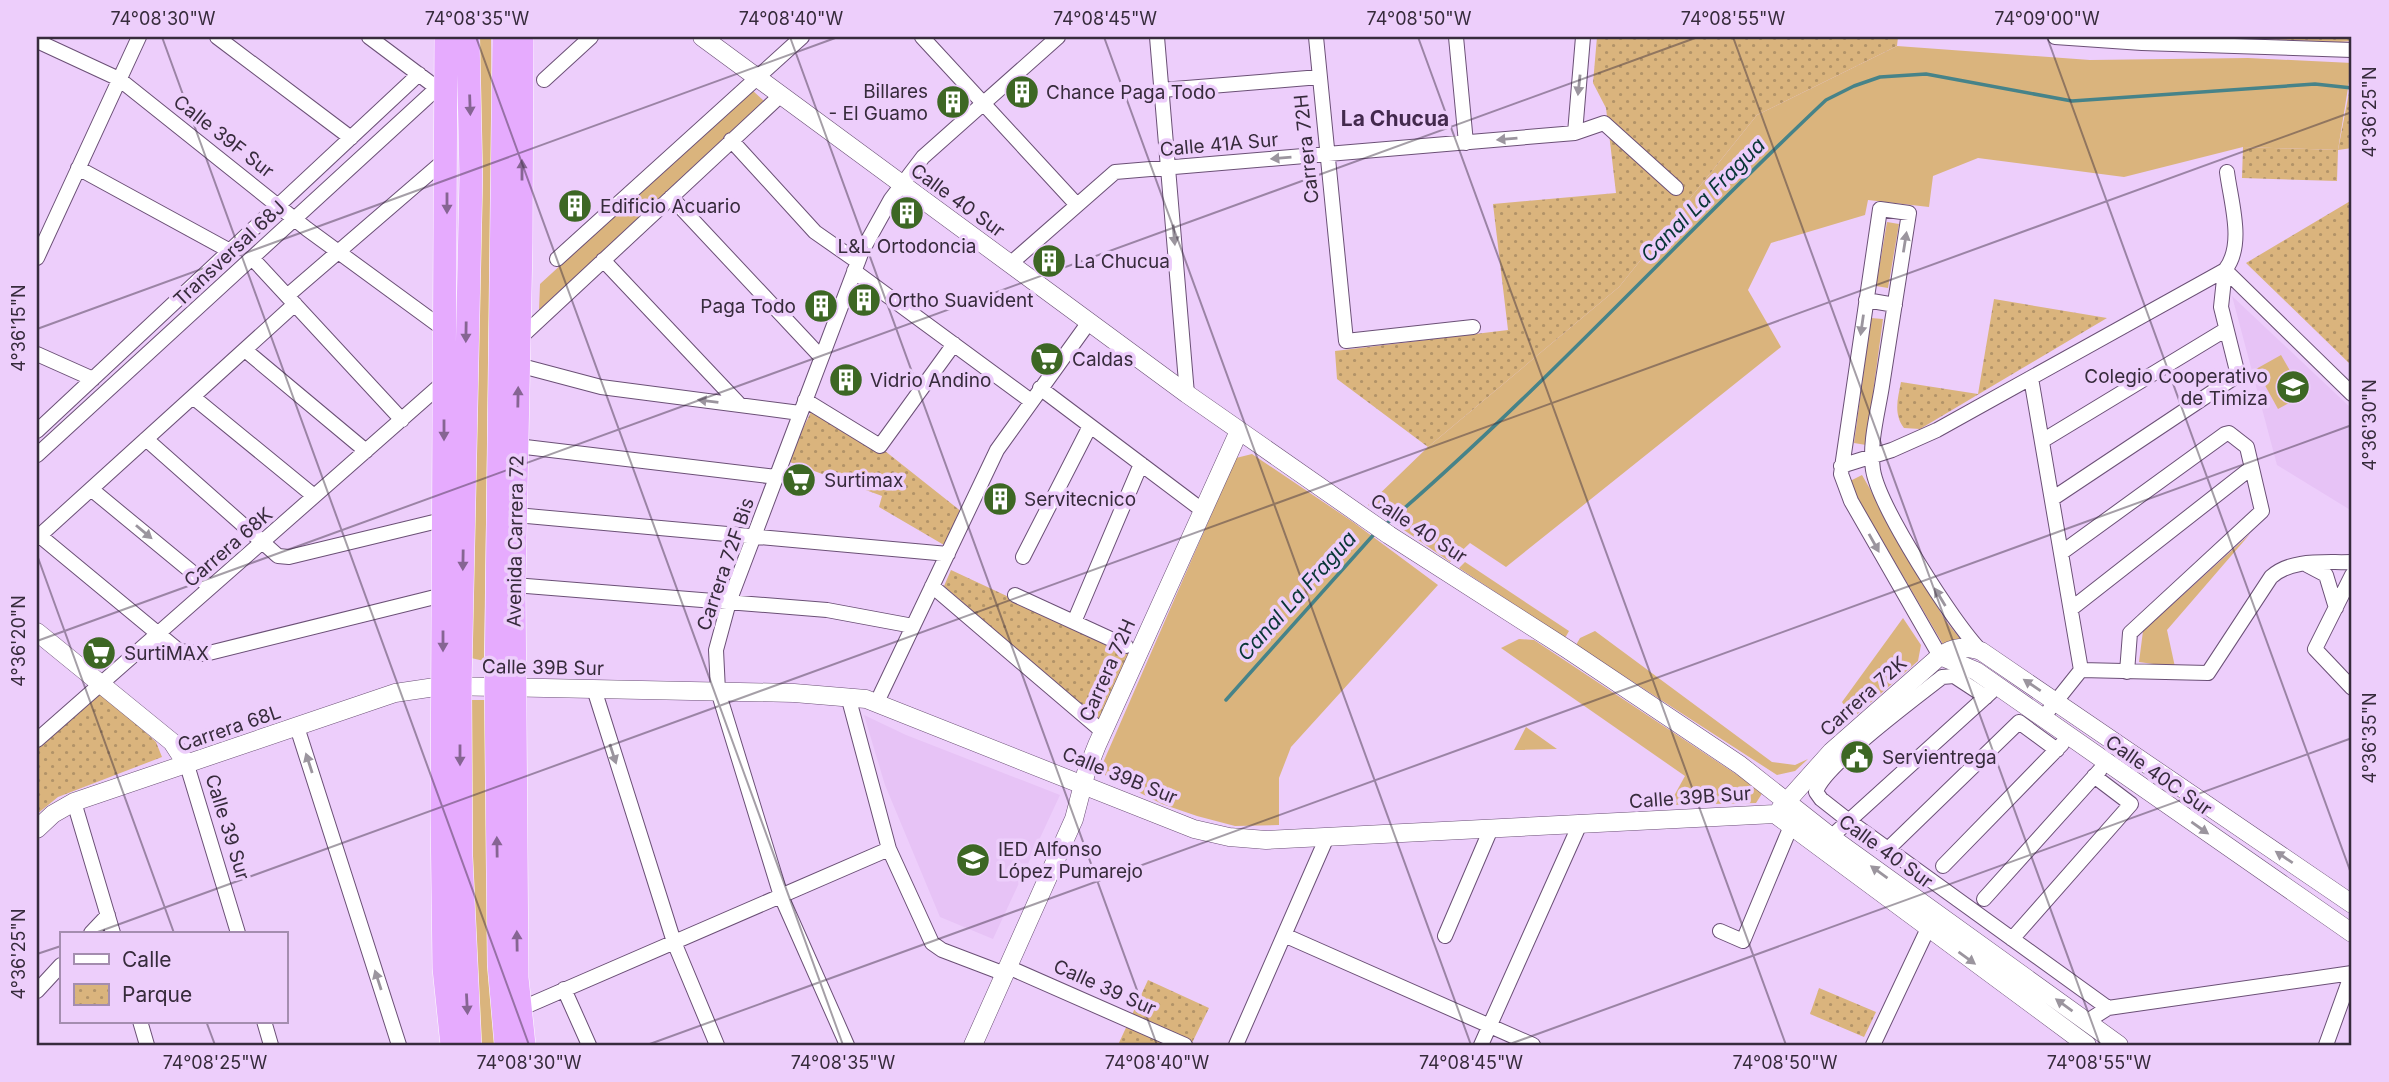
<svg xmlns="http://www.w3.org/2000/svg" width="2389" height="1082" viewBox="0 0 2389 1082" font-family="Inter,sans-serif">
<defs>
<pattern id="park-dots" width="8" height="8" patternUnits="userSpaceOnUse" patternTransform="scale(1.75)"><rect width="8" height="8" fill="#dab47d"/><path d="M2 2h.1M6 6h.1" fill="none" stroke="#b29368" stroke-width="1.8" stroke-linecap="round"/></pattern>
</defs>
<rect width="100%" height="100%" fill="#edcefb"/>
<path fill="#e7c3f6" d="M2232 296 2352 409V511L2277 465Z
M864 715 906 735 1060 795 993 939 940 917 885 785Z"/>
<path fill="#dab47d" d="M477 37H491L492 110 484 661 467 657Z
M1897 46 2090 60 2248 58 2352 63 2338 150 2243 147 2124 177 1978 158 1933 176 1929 207 1868 200 1865 215 1771 243 1748 290 1781 347 1506 567 1470 543 1450 562 1368 505 1428 447 1619 287 1757 115Z
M752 90 765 102 539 310 540 284Z
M1887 222 1899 224 1888 288 1876 286Z
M1871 318 1883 319 1866 445 1854 443Z
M2281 355 2304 395 2278 409 2256 369Z
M1252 454 1353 522 1438 585 1291 747 1279 778V825L1235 826 1197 816 1162 804 1099 772 1236 458Z
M1862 475 1945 620 1962 641 1944 646 1848 482Z
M2250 534 2167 630 2175 667 2139 662 2143 631Z
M1465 562 1569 631 1565 638 1459 568Z
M1903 618 1921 645 1918 661 1853 718 1842 702Z
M1595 631 1772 762 1795 765 1808 759 1795 771 1777 775 1576 645 1580 638Z
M1519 639 1534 640 1763 792 1756 803 1669 805 1685 776 1501 648Z
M466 700H485L496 1045H476Z
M1526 727 1557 749 1514 750Z"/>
<path fill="url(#park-dots)" d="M1597 37H1898L1897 46 1757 115 1619 287 1428 447 1337 379 1335 351 1508 330 1493 204 1616 193 1606 108 1593 83Z
M2206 37H2352V41L2340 42Z
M2352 77V148L2338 150 2337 181 2242 178 2243 147 2338 150Z
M2352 200V366L2246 263Z
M1994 299 2107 318 1920 429 1904 428C1893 414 1898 398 1901 382L1978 394Z
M811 412 885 451 962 512 944 545 879 507 882 496 787 461Z
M951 570 1129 653 1099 722 944 586Z
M99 690 156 742 162 757 58 797 37 814V745Z
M1148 980 1209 1008 1191 1045H1118Z
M1819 988 1876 1012 1864 1037 1810 1014Z"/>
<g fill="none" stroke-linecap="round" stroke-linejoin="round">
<path stroke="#468389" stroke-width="3.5" d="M1385 525C1540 392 1677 240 1826 100L1854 86 1880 77 1926 74 2072 101 2315 84 2352 88
M1226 700 1376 532"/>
<g stroke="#6b5076" stroke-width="16">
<path id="minor" d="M217 37 351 138
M369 37 437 88
M922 37 1077 205
M1157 37 1187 394
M1316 37 1346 341 1473 327
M1456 37 1466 143
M2055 37 2142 43 2352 50
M37 41 119 79 307 229 445 330
M544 80 591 37
M1162 90 1320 77
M1575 133 1583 37
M731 140 815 232 858 262
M78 168 230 251
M671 197 821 357
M37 258 139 37
M252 258 402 420
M557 259 802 37
M603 260 740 405
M1010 264 1115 172 1575 133 1604 123 1676 188
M2225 270 2352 394
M854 271 1031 401
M287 296 446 159
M1866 300 1895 305
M519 339 781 95
M245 350 366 451
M37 354 93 379
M518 365 601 387 800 413
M2031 378 2081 670
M1040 388 1202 510
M193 397 314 496
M805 400 880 446 954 344
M37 431 419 74
M146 439 278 556 289 557 442 520
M2042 441 2225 330
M517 446 776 477
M37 455 447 79
M1841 466 1892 450 1937 430 2225 270C2245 245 2231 203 2227 172
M91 489 210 587
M2052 499 2238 375 2221 307 2225 270
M516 515 948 554
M40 536 179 651 205 654 443 595
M37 538 295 304
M2061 553 2225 434 2229 433 2247 447 2262 511 2130 633 2127 672
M1023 557 1090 426
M2307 565 2326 575 2336 608
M2352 575 2315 649 2352 688
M514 585 827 610 913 626
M932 586 1103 732
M1015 595 1126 646
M2071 609 2251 468
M1074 622 1141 464
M1940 656 1851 501 1841 474 1880 209 1909 213C1900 270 1891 328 1882 386 1878 412 1869 443 1873 470 1879 507 1954 624 1981 651
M2081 670 2208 673 2271 577C2292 558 2325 563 2352 562
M594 689 674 942 717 1045
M848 696 889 849 932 943 942 950 1005 974
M1986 697 1954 676 1942 677C1917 697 1823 766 1816 792L1821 799 1849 821 2108 1008
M877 702 997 450 1089 322
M2049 710 2081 670
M297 727 399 1045
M37 740 444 382
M187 765 238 933
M74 802 113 933
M1831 837 1991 692
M1888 849 2019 722 2057 750
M1943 866 2062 744
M1984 899 2100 770
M1720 931 1743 941 1791 826
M91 933 108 915
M1284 935 1533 1045
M1445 936 1490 831
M2012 939 2131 804 2094 776
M1008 967 1185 1045
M564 989 589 1045
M37 991 61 965
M520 1009 889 849
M140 1021 147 1045
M264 1021 271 1045
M2086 1022 2108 1008 2352 973
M847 1045 781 896 718 691 716 650 729 602 862 251 891 199 923 157 1058 37
M1236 1045 1327 837
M1481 1045 1579 826
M1873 1045 1932 920
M2326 1045 2352 973"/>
</g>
<g stroke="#6b5076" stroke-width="19">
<path id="tertiary" d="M702 37 1187 394 1389 535 1567 649 1740 765 1839 843 2119 1045
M37 632 172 742 187 765
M1940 656 1976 671 2352 933
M1780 809 1831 752 1940 656C1954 646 1965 646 1981 651L2352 904
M1775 814 2087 1045
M37 829 53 814 74 802 395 693 442 686 794 693 866 699 1194 829 1229 837 1266 840 1775 814
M973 1045 1074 819 1086 773 1097 745 1239 431"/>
</g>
<g stroke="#fff" stroke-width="24">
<path id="trunk" d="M446 37 442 812 444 968 452 1045
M468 37 471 177 460 686 461 856 470 1045
M504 37 496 687 499 965 506 1045
M522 37 521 244 514 585 517 978 524 1045"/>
</g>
<use href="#minor" stroke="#fff" stroke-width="14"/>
<use href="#tertiary" stroke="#fff" stroke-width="18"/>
<use href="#trunk" stroke="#e6abfe" stroke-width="23"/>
</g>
<defs><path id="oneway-solid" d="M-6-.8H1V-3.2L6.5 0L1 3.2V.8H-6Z" transform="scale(1.75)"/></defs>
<g fill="#9b959e">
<use href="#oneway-solid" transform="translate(1579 85) rotate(96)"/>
<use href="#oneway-solid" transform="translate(1507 139) rotate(175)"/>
<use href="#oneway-solid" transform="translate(1281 158) rotate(175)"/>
<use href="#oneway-solid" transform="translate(1174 235) rotate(85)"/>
<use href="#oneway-solid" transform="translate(1905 242) rotate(-81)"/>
<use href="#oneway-solid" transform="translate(1862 325) rotate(98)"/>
<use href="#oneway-solid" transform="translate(708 401) rotate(-173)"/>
<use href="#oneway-solid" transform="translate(144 532) rotate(40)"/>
<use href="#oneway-solid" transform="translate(1874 543) rotate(61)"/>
<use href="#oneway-solid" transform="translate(1940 597) rotate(-121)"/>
<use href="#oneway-solid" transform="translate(2032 685) rotate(-146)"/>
<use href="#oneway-solid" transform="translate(613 754) rotate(72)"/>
<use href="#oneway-solid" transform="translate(309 763) rotate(-108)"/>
<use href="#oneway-solid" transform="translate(2200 828) rotate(35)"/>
<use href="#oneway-solid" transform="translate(2284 857) rotate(-146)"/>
<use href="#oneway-solid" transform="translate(1879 872) rotate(-144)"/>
<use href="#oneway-solid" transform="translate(1967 958) rotate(36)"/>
<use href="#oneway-solid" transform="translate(378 980) rotate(-108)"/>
<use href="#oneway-solid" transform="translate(2064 1005) rotate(-144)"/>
</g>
<g fill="#866593">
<use href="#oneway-solid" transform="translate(470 105) rotate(88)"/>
<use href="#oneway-solid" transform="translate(522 170) rotate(-90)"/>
<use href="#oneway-solid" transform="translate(447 203) rotate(90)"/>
<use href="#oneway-solid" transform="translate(466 332) rotate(91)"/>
<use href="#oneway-solid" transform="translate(518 397) rotate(-89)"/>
<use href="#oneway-solid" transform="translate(444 430) rotate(90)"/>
<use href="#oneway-solid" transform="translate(463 560) rotate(91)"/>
<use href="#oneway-solid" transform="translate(443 641) rotate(90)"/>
<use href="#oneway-solid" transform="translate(460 755) rotate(90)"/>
<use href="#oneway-solid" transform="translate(497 847) rotate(-91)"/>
<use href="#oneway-solid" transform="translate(517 941) rotate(-91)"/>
<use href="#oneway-solid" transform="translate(467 1004) rotate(87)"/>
</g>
<path fill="none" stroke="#372b3c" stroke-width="2" stroke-opacity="0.45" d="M162 37 529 1045M476 37 843 1045M790 37 1157 1045M1104 37 1471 1045M1418 37 1786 1045M1733 37 2100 1045M2047 37 2352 876M37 329 838 37M37 555 174 933M37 641 1698 37M95 933 2352 112M37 954 61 946M206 1021 215 1045M647 1045 2352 425M1507 1045 2352 738"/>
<defs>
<g id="building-disc" transform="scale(1.75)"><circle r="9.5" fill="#3d6724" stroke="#edcefb"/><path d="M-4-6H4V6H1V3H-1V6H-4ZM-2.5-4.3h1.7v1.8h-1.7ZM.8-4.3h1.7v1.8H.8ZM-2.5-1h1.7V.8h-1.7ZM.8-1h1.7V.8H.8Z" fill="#fff"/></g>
<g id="supermarket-disc" transform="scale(1.75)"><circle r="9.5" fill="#3d6724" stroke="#edcefb"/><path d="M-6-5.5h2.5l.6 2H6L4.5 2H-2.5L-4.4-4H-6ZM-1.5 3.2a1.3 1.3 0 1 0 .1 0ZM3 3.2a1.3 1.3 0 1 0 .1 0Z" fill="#fff"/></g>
<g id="school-disc" transform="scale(1.75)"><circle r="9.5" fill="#3d6724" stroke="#edcefb"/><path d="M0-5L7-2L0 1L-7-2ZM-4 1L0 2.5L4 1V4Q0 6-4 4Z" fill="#fff"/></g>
<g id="civic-disc" transform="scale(1.75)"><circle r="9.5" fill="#3d6724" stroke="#edcefb"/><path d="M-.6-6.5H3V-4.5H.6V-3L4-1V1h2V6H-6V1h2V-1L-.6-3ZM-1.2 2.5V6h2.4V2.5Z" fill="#fff"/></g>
</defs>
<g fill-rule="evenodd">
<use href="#building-disc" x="1022" y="92"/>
<use href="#building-disc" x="953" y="102"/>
<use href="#building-disc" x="575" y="206"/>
<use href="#building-disc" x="907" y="213"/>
<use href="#building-disc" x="1049" y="261"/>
<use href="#building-disc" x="864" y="300"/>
<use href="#building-disc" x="821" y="306"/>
<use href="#supermarket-disc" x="1047" y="359"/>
<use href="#building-disc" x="846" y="380"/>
<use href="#school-disc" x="2293" y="387"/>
<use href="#supermarket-disc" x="799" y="480"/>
<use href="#building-disc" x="1000" y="499"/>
<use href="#supermarket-disc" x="99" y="653"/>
<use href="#civic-disc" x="1857" y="757"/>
<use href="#school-disc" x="973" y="860"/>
</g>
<g text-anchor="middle" stroke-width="7" stroke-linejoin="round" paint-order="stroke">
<g font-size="19" fill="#372b3c" stroke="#edcefb" text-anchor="start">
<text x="928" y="98" text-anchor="end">Billares<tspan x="928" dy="22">- El Guamo</tspan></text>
<text x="1046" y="99">Chance Paga Todo</text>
<text x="600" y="213">Edificio Acuario</text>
<text x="907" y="253" text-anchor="middle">L&amp;L Ortodoncia</text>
<text x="1074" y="268">La Chucua</text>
<text x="888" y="307">Ortho Suavident</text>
<text x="796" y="313" text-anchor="end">Paga Todo</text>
<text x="1072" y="366">Caldas</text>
<text x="2268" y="383" text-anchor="end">Colegio Cooperativo<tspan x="2268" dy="22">de Timiza</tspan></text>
<text x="870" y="387">Vidrio Andino</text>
<text x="824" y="487">Surtimax</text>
<text x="1024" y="506">Servitecnico</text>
<text x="124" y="660">SurtiMAX</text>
<text x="1882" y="764">Servientrega</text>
<text x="998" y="856">IED Alfonso<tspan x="998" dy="22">López Pumarejo</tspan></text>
</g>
<g font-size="19" fill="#372b3c" stroke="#edcefb">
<text transform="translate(224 136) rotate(38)" y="7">Calle 39F Sur</text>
<text transform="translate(1219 144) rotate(-5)" y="7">Calle 41A Sur</text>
<text transform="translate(1306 149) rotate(-96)" y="7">Carrera 72H</text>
<text transform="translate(958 200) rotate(36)" y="7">Calle 40 Sur</text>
<text transform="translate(229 253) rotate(-43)" y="7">Transversal 68J</text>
<text transform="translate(1419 528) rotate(33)" y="7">Calle 40 Sur</text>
<text transform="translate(515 541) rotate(-89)" y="7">Avenida Carrera 72</text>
<text transform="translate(228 547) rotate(-41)" y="7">Carrera 68K</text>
<text transform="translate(725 564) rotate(-71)" y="7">Carrera 72F Bis</text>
<text transform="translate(543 667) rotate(1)" y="7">Calle 39B Sur</text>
<text transform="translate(1107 670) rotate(-66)" y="7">Carrera 72H</text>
<text transform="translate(1863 696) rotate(-42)" y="7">Carrera 72K</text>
<text transform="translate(229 728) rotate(-19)" y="7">Carrera 68L</text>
<text transform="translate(1120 775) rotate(22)" y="7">Calle 39B Sur</text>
<text transform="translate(2159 775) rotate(35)" y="7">Calle 40C Sur</text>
<text transform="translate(1690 797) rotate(-4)" y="7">Calle 39B Sur</text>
<text transform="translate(228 827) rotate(73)" y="7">Calle 39 Sur</text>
<text transform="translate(1886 851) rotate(36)" y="7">Calle 40 Sur</text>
<text transform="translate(1105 987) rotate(24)" y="7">Calle 39 Sur</text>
</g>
<g font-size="21" font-weight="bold" fill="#43294d" stroke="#edcefb">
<text x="1395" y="126">La Chucua</text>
</g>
<g font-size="21" font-style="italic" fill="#083636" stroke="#edcefb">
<text transform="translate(1703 200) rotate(-45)" y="7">Canal La Fragua</text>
<text transform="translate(1297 596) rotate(-48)" y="7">Canal La Fragua</text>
</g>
</g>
<rect width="2389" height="1082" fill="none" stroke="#edcefb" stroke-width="77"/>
<rect x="60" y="932" width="228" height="91" fill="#edcefb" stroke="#a48daf" stroke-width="2"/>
<rect x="74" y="954" width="35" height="10" fill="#ffffff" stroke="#a48daf" stroke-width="2"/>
<text x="122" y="967" font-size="21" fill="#372b3c">Calle</text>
<rect x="74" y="984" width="35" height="21" fill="url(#park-dots)" stroke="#a48daf" stroke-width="2"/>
<text x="122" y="1002" font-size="21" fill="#372b3c">Parque</text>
<rect x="38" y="38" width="2312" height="1006" fill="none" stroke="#372b3c" stroke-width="2.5"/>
<g font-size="18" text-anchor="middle" fill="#372b3c">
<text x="163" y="25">74°08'30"W</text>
<text x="477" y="25">74°08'35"W</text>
<text x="791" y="25">74°08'40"W</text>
<text x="1105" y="25">74°08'45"W</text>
<text x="1419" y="25">74°08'50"W</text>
<text x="1733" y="25">74°08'55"W</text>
<text x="2047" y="25">74°09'00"W</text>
<text transform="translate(2370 112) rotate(-90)" y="6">4°36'25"N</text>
<text transform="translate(19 328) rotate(-90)" y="6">4°36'15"N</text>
<text transform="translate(2370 425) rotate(-90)" y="6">4°36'30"N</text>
<text transform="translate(19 641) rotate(-90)" y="6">4°36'20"N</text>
<text transform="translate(2370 738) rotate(-90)" y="6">4°36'35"N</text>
<text transform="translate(19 954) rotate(-90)" y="6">4°36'25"N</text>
<text x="215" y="1069">74°08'25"W</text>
<text x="529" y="1069">74°08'30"W</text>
<text x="843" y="1069">74°08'35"W</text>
<text x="1157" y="1069">74°08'40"W</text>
<text x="1471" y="1069">74°08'45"W</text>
<text x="1785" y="1069">74°08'50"W</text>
<text x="2099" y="1069">74°08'55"W</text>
</g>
</svg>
